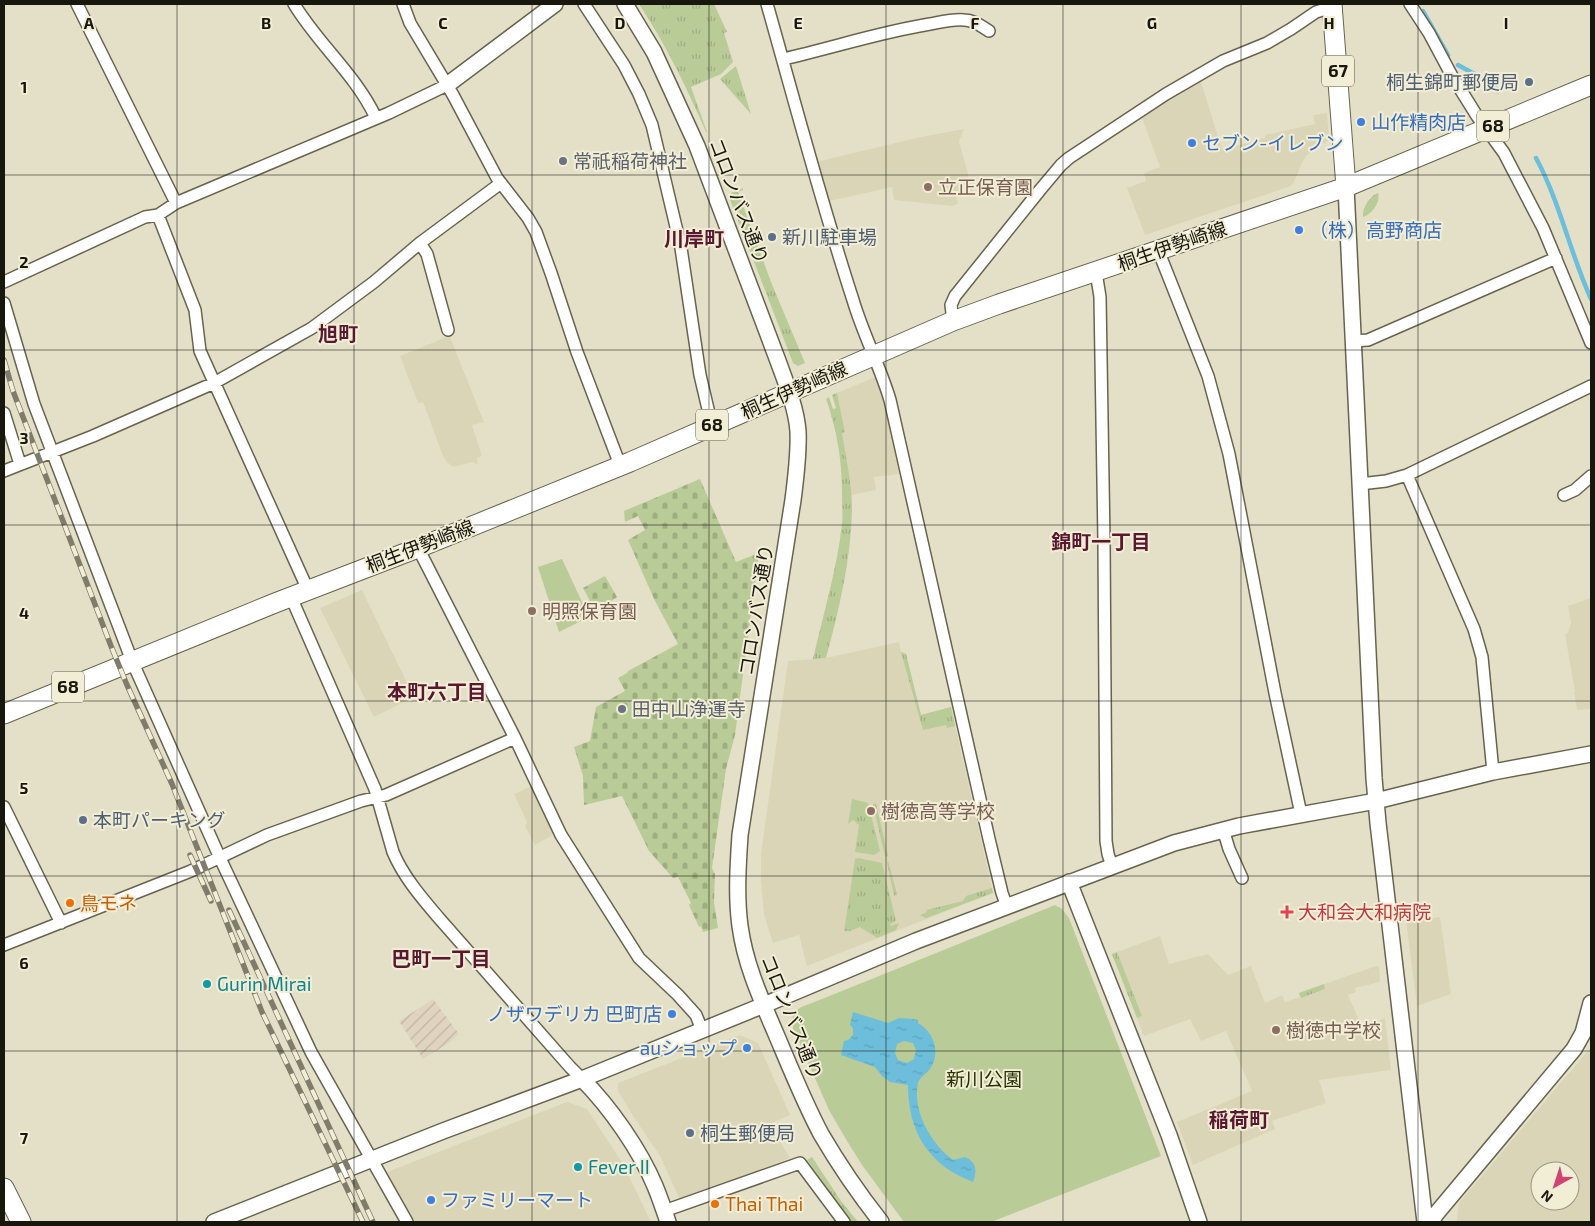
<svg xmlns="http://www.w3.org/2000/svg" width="1595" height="1226" viewBox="0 0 1595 1226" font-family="'Exo 2','Noto Sans JP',sans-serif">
<defs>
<pattern id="industrial-furrows" width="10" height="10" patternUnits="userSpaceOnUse" patternTransform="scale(1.25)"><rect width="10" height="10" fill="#e0d4c0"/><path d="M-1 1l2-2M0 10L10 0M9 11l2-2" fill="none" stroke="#bfb5a4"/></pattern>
<pattern id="grass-tufts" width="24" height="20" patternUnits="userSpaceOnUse" patternTransform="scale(1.25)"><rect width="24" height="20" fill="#b9cb97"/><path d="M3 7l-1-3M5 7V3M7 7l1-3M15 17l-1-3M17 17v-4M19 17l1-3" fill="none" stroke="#9eae81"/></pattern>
<pattern id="cemetery-stones" width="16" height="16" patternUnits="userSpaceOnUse" patternTransform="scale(1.25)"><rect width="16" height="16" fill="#b9cb97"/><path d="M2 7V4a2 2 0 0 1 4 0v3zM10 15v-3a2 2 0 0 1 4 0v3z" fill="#9eae81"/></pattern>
<pattern id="water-ripples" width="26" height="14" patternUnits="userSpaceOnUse" patternTransform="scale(1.25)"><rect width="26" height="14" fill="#6cbedb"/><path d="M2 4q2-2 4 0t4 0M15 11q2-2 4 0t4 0" fill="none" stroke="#5da3bb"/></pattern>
</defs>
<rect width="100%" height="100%" fill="#e4e0c8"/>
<path fill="#dbd5b7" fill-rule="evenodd" d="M1200 78 1222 150 1265 138V135L1315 124 1313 115 1327 113 1329 138 1327 142 1321 144 1306 156 1301 165 1294 182 1291 186 1145 235 1127 188 1146 181 1144 173 1160 167 1141 115Z
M964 129 959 141 973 192 956 197 958 204 952 206 894 200 892 187 830 201 819 163 820 161 921 137Z
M447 337H450L484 422 472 425 482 456 477 458 478 465 473 462 453 467 447 462 443 456 423 402 418 403 400 356Z
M875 377 882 394 899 474 874 477 876 490 851 495 842 433 845 432 837 393Z
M362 590 414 697 374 717 320 608Z
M1591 598V709L1577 710 1574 692H1575L1565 634 1568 633 1571 623 1568 606Z
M899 642 901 652 906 654 921 715 951 707 993 893 807 966 799 935 773 943 764 915 761 881V854L788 661 826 658Z
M532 786 553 832 551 836 535 845 525 826 527 822 514 794Z
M1440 917 1451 994 1417 1006 1406 921Z
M1160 936 1169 964 1208 954 1228 975 1251 966 1265 1003 1282 995 1285 1002 1300 997 1299 993 1376 966 1379 967 1380 982 1355 988 1356 992 1348 995 1362 1027 1385 1018 1391 1070 1319 1080 1326 1103 1272 1121 1275 1129 1193 1165 1177 1122 1252 1091 1226 1031 1201 1041 1190 1019 1144 1036 1112 954Z
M740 1035 758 1043 790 1115 769 1124 790 1158 680 1200 660 1156 635 1119 618 1091V1083Z
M1591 1047V1222H1457L1459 1203ZM1540 1171H1570V1201H1540Z
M567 1102 587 1109 623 1164 651 1222H415L387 1172Z"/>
<path fill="url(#industrial-furrows)" d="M433 999 459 1034 449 1043 423 1059 399 1021Z"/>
<path fill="url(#grass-tufts)" d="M639 4H714L727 32 724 33 733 62 721 74 691 87 707 132H706C687 88 666 45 639 4Z
M736 66 751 114 720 79Z
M743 188V190L738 192 771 282 805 363 798 366 793 363 729 197 732 196 731 193Z
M1378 193C1381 202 1372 214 1363 217 1362 209 1369 196 1378 193Z
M837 393 845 432 842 433C846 458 852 484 852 510 851 560 839 610 826 658L813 659C823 615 837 569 842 524 843 514 842 503 842 493 842 460 837 430 826 399L829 397 833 409 836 408 832 395Z
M901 652 906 654 921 715 951 707 955 726 947 728 946 725 923 730Z
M852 799 868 803 880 851 874 855 855 852 859 825 853 820 848 824Z
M874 803 876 804 888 855 887 857 885 856 873 805Z
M858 858 882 863 896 921 890 924 891 926 899 923 896 930 877 938 860 927 850 931H844L855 859Z
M888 861 897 894 896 896 894 895 887 863Z
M992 888 993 893 926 918 920 915 927 912 926 910 963 901 966 896Z
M1117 952 1142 1016 1137 1018 1112 954Z
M1324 984 1325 989 1301 998 1299 993Z
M812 1157 841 1201 858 1222H852L807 1160Z"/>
<path fill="url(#cemetery-stones)" d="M700 479 736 562 759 553 735 735 726 769 712 868 715 874 714 902 718 928 703 932 701 926 699 927 689 905 691 903 678 877 673 878 649 851 622 796 584 805 583 776 574 747 590 741 596 707 625 691 618 678 627 673 628 671 678 644 655 601 628 540 645 530 638 516 625 522 624 511Z
M605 576 617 597 596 612 583 588Z"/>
<path fill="#b9cb97" d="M562 559 589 617 559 632 538 567Z
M1055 905 1062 909 1069 918 1161 1156 991 1222H904L862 1165 847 1141 829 1110 793 1028C789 1008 802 1007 817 1001Z"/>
<path fill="url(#water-ripples)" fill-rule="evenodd" d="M853 1012 888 1023 899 1018 913 1019 918 1020V1023C934 1032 941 1053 930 1069 926 1074 920 1077 918 1083 912 1111 931 1144 953 1160L965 1157C977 1162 977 1171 973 1182 928 1165 908 1131 908 1085L890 1082 882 1076 875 1067 841 1055 844 1041 848 1040 853 1035V1028L850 1025ZM904 1041 913 1043 916 1050 914 1059 907 1063 898 1060 895 1053 897 1044Z"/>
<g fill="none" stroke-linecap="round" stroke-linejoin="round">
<path stroke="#6cbedb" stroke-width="4.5" d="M1423 11 1448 55
M1458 65 1491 83 1498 91
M1536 158C1560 202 1570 253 1591 299"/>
<g stroke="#67634e" stroke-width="14">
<path id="minor" d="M77 4 176 203 158 215 195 310 200 351 308 590
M294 4C318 44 356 75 376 118
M403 4 410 23 453 95 497 178 528 218 536 232 551 273 577 352 620 465
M584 4 624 65 639 94 652 125 681 248 700 375 712 426
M767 4C795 103 821 202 853 300 863 334 880 366 890 400L989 839 1002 893 1007 907
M1410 4 1429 33 1452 76 1477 116 1504 153 1543 228 1591 343
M783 59C832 48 880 32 930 24 941 22 953 19 964 20 974 20 981 26 989 31
M176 203 389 113 447 85
M420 243 427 254 448 330
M1158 250 1208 376 1229 454 1275 693 1301 814
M1096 272 1100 297 1104 541 1106 841 1108 854 1112 866
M4 282 145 217 158 215
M4 303 34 404 132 661 220 858 311 1052 407 1222
M953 321 951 305 955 296 1040 190 1061 165 1069 158 1166 94 1223 61 1267 43 1291 29 1316 12 1332 7
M1353 341 1368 340 1556 258
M4 413 20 464
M4 471 93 436 214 383 312 328 374 282 420 243 501 183
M1407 475 1474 629 1482 657 1493 772
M1360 484 1386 481 1407 475 1591 386
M1564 495 1575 490 1591 476
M418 548 515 738 561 835 639 958 678 995 696 1015 702 1030
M291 597 375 789 393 852C403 876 421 897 438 917L570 1067 582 1079
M4 807 61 923
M1223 829 1229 849 1242 878
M4 945 191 871 267 835 361 801 386 795 515 738
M664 1211 800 1163 844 1222"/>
</g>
<g stroke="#67634e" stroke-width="18">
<path id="tertiary" d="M625 4 654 52 697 146 778 361C786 383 796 407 798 431 799 454 796 477 793 500L740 835C738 865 736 897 740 926 745 964 761 999 776 1034 790 1067 804 1102 821 1134 839 1165 859 1194 881 1222
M447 85 555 4
M1346 187 1374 778 1378 823 1425 1222
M1069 882 1169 1135 1199 1222
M582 1079C610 1107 640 1150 655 1186 660 1198 664 1210 668 1222
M214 1222 443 1131 582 1079 764 1005 916 941 1174 843 1239 826 1376 801 1493 772 1591 754
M1431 1222 1436 1214 1574 1049 1583 1033 1591 1003"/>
</g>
<g stroke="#67634e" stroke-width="21">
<path id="primary" d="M1332 4 1346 187
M4 714 275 603 418 548 630 462 953 321 999 304 1346 187 1591 85
M4 1188 21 1222"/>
</g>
<use href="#minor" stroke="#fff" stroke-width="11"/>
<use href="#tertiary" stroke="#fff" stroke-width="15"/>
<use href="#primary" stroke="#fff" stroke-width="19"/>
<g stroke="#7f7c6b" stroke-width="5.5">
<path id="rail" d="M4 360 13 391 111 646 127 685 172 784 262 1012 363 1222
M190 855 211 901
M229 910 373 1222"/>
</g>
<use href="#rail" stroke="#f2edd5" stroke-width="4" stroke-dasharray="11" stroke-linecap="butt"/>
</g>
<path fill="none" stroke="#18170e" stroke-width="1" stroke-opacity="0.55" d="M177 4V1222M354 4V1222M532 4V1222M709 4V1222M886 4V1222M1063 4V1222M1241 4V1222M1418 4V1222M4 175H1591M4 350H1591M4 525H1591M4 701H1591M4 876H1591M4 1051H1591"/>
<g fill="#5c6f8a" stroke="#f2edd5" stroke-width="2">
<circle cx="1529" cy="82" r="5"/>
<circle cx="772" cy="237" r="5"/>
<circle cx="83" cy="820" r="5"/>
<circle cx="690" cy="1133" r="5"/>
</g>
<g fill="#3f7fe0" stroke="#f2edd5" stroke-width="2">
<circle cx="1361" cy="122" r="5"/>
<circle cx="1192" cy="143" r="5"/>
<circle cx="1299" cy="230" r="5"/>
<circle cx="672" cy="1014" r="5"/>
<circle cx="747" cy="1048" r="5"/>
<circle cx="431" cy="1200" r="5"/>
</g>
<g fill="#6b7280" stroke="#f2edd5" stroke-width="2">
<circle cx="563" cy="161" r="5"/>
<circle cx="622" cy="709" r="5"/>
</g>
<g fill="#8d6e63" stroke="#f2edd5" stroke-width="2">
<circle cx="928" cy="187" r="5"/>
<circle cx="532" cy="611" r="5"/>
<circle cx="871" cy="811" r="5"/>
<circle cx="1276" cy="1030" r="5"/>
</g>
<g fill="#e8710a" stroke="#f2edd5" stroke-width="2">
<circle cx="70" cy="903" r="5"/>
<circle cx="715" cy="1204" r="5"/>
</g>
<path fill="#e0444e" stroke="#f2edd5" stroke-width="2" d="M1284.5 904.5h5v5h5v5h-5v5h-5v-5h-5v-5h5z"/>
<g fill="#0f9aa8" stroke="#f2edd5" stroke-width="2">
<circle cx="207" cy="984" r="5"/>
<circle cx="578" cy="1167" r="5"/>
</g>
<g text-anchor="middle" stroke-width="4" stroke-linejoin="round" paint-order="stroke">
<g fill="#f2edd5" stroke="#59574a" stroke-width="1">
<rect x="1322" y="55.5" width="32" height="31" rx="4"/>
<rect x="1477" y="110.5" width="32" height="31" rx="4"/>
<rect x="696" y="409.5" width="32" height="31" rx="4"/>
<rect x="52" y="671.5" width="32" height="31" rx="4"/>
</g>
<g font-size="18" font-weight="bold" fill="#18170e">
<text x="1338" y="77">67</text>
<text x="1493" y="132">68</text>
<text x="712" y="431">68</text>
<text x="68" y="693">68</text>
</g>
<g font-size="19" fill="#4e5e75" stroke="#f2edd5" text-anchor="start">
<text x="1519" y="89" text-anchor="end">桐生錦町郵便局</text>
<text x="782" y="244">新川駐車場</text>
<text x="93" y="827">本町パーキング</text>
<text x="700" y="1140">桐生郵便局</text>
</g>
<g font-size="19" fill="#366cbe" stroke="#f2edd5" text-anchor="start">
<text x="1371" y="129">山作精肉店</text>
<text x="1202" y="150">セブン-イレブン</text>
<text x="1309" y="237">（株）高野商店</text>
<text x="662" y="1021" text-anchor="end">ノザワデリカ 巴町店</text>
<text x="737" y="1055" text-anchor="end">auショップ</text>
<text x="441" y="1207">ファミリーマート</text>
</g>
<g font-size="19" fill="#5b616d" stroke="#f2edd5" text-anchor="start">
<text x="573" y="168">常祇稲荷神社</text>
<text x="632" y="716">田中山浄運寺</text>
</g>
<g font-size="19" fill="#785e54" stroke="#f2edd5" text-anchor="start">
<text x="938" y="194">立正保育園</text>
<text x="542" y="618">明照保育園</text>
<text x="881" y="818">樹徳高等学校</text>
<text x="1286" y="1037">樹徳中学校</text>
</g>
<g font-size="19" fill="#18170e" stroke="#f2edd5">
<text transform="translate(739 201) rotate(69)" y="7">コロンバス通り</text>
<text transform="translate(1172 246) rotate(-19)" y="7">桐生伊勢崎線</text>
<text transform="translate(794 390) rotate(-24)" y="7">桐生伊勢崎線</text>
<text transform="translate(420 546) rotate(-21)" y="7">桐生伊勢崎線</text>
<text transform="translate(756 610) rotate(-81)" y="7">コロンバス通り</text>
<text transform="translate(792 1017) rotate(68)" y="7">コロンバス通り</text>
</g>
<g font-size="19" fill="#c56008" stroke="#f2edd5" text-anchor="start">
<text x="80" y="910">鳥モネ</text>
<text x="725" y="1211">Thai Thai</text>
</g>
<g font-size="19" fill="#be3a42" stroke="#f2edd5" text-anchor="start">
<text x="1298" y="919">大和会大和病院</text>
</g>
<g font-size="19" fill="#0d838f" stroke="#f2edd5" text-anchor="start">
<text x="217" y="991">Gurin Mirai</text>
<text x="588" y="1174">Fever II</text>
</g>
<g font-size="19" fill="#263302" stroke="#f2edd5">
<text x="984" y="1086">新川公園</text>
</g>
<g font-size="20" font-weight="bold" fill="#5a1730" stroke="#f2edd5">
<text x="694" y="246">川岸町</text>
<text x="338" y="341">旭町</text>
<text x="1101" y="549">錦町一丁目</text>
<text x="437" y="699">本町六丁目</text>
<text x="441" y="966">巴町一丁目</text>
<text x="1239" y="1127">稲荷町</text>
</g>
</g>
<g font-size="16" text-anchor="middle" font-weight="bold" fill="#18170e" stroke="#f2edd5" stroke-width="4" stroke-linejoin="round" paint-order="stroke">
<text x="89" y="29">A</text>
<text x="266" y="29">B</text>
<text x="443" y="29">C</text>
<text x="620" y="29">D</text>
<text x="798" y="29">E</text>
<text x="975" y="29">F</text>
<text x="1152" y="29">G</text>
<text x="1329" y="29">H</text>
<text x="1506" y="29">I</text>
<text x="24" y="93">1</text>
<text x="24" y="268">2</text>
<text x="24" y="444">3</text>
<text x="24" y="619">4</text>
<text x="24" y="794">5</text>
<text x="24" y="969">6</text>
<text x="24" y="1144">7</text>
</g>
<rect width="1595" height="1226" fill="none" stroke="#18170e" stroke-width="10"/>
<g transform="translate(1555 1186) rotate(219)"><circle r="24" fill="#f2edd5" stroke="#9b9785"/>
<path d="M0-4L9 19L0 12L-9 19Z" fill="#cf4375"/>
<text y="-8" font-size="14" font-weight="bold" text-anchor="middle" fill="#18170e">N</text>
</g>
</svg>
